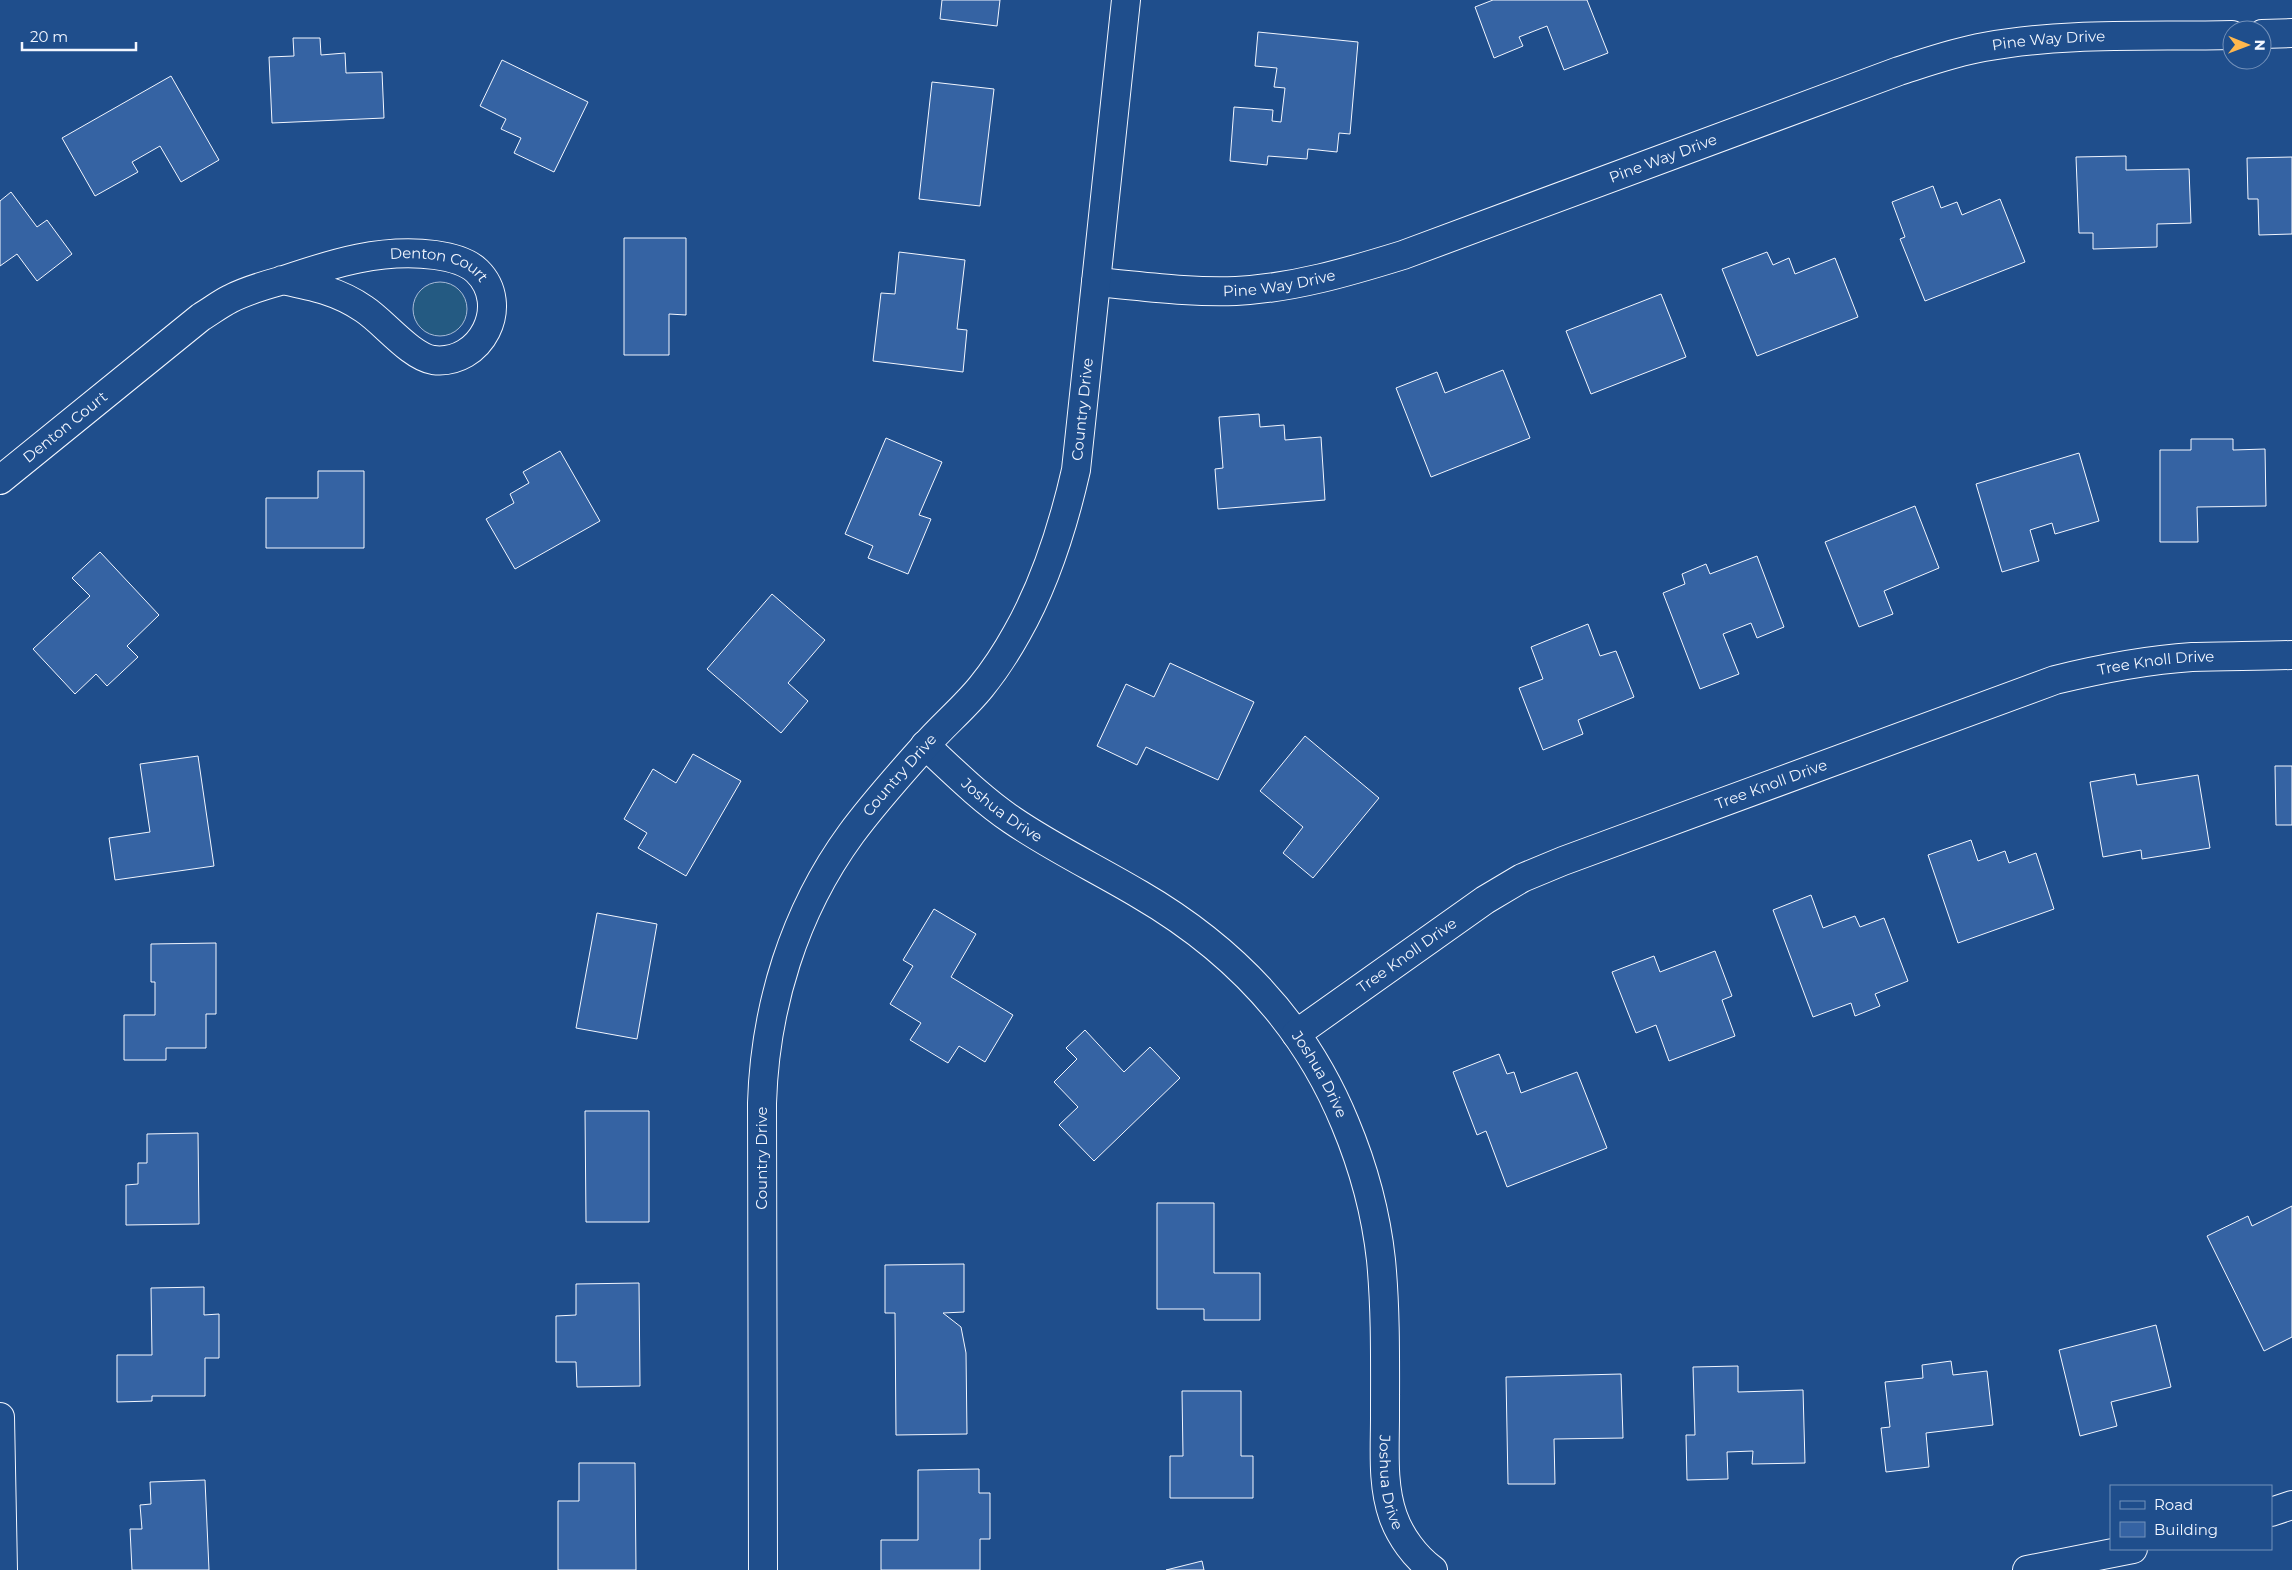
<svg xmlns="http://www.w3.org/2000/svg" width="2292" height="1570" viewBox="0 0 2292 1570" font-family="Montserrat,sans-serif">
<rect width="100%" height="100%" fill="#1f4e8c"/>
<path fill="#245a82" stroke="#a8bbd7" d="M413 309a27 27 0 1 1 54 0a27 27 0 1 1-54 0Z"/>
<path fill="#3563a3" stroke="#f2f6ff" d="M942 0H1000L997 26 940 19Z
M1493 0H1587L1608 53 1564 70 1547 26 1519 37 1523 46 1494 58 1475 7Z
M1258 32 1358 42 1350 134 1339 133 1337 152 1308 149 1307 159 1268 156 1267 165 1230 161 1234 107 1273 110 1272 121 1281 122 1285 88 1274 87 1277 68 1255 66Z
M293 38H320L321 55 345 53 346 73 382 72 384 118 272 123 269 57 294 56Z
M502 60 588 102 554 172 514 153 521 138 501 129 506 119 480 106Z
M171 76 219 160 181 182 160 146 132 162 138 172 95 196 62 138Z
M932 82 994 89 980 206 919 199Z
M2126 156V170L2189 169 2191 223 2157 224V247L2093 249V233H2079L2076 157Z
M2292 157V234L2259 235 2258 199H2248L2247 158Z
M1933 186 1941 208 1957 202 1962 215 2000 199 2025 262 1925 301 1900 239 1905 237 1892 202Z
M11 192 37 227 47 220 72 254 37 281 17 254 0 266V201Z
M624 238H686V315L669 314V355H624Z
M899 252 965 260 957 329 967 330 963 372 873 361 881 293 895 294Z
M1767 252 1773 265 1789 258 1795 274 1835 258 1858 317 1757 356 1722 269Z
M1661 294 1686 357 1591 394 1566 331Z
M1503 370 1530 438 1431 477 1396 388 1437 372 1445 393Z
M1259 414 1260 427 1284 425 1285 440 1321 437 1325 500 1218 509 1215 469 1223 468 1219 417Z
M886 438 942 462 919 515 931 519 908 574 868 558 873 546 845 534Z
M2191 439H2233V450L2265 449 2266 506 2197 507 2198 542H2160V450H2191Z
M560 451 600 521 515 569 486 519 514 503 510 494 529 483 523 472Z
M2079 453 2099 521 2055 534 2052 523 2030 530 2039 561 2002 572 1976 484Z
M318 471H364V548H266V498H318Z
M1915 506 1939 568 1884 591 1893 614 1859 627 1825 542Z
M100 552 159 615 127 646 138 657 107 686 96 674 75 694 33 649 90 596 72 578Z
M1757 556 1784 627 1757 638 1751 623 1723 634 1739 674 1700 689 1663 593 1685 584 1682 574 1706 564 1710 574Z
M772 594 825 640 788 683 808 701 781 733 707 669Z
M1588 624 1600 656 1616 651 1634 697 1578 720 1583 734 1543 750 1519 688 1543 679 1531 647Z
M1170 663 1254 702 1218 780 1146 747 1137 765 1097 746 1126 684 1154 697Z
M1305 736 1379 798 1313 878 1283 853 1303 827 1260 791Z
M693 754 741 781 686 876 638 848 647 833 624 819 653 769 676 783Z
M198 756 214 866 115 880 109 838 150 832 140 764Z
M2275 766H2292V825H2276Z
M2135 774 2137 785 2198 775 2210 848 2142 859 2141 850 2103 857 2090 782Z
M1971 840 1978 861 2005 851 2009 863 2036 853 2054 909 1958 943 1928 855Z
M1811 895 1823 928 1855 916 1860 927 1884 918 1908 981 1875 994 1880 1006 1855 1016 1851 1003 1813 1017 1773 910Z
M934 909 976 934 951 977 1013 1015 985 1062 959 1046 948 1063 910 1040 921 1023 890 1004 913 966 903 960Z
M597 913 657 924 637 1039 576 1028Z
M216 943V1014H206V1048H166V1060H124V1015H155V982H151V944Z
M1715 951 1732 996 1722 1000 1735 1036 1669 1061 1656 1025 1636 1033 1612 972 1654 956 1660 972Z
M1085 1030 1124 1072 1150 1047 1180 1078 1094 1161 1059 1125 1078 1107 1054 1082 1077 1059 1066 1048Z
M1499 1054 1507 1074 1514 1072 1521 1093 1577 1072 1607 1148 1507 1187 1486 1131 1477 1135 1453 1072Z
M585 1111H649V1222H586Z
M198 1133 199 1224 126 1225V1185L138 1184V1163H147V1134Z
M1157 1203H1214V1273H1260V1320H1204V1309H1157Z
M2292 1206V1337L2264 1351 2207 1236 2248 1216 2252 1226Z
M964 1264V1312L943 1313 961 1327 966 1353 967 1434 896 1435 895 1313H885V1265Z
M639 1283 640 1386 577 1387 576 1362H556V1316L576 1315V1284Z
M204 1287V1315L219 1314V1358H205V1396H152V1401L117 1402V1355H152L151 1288Z
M2156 1325 2171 1387 2111 1402 2117 1426 2080 1436 2059 1350Z
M1951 1361 1953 1375 1987 1371 1993 1425 1926 1433 1929 1467 1886 1472 1881 1428 1890 1427 1885 1382 1923 1378 1922 1365Z
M1738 1366V1392L1803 1390 1805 1463 1752 1464 1753 1451 1727 1452 1728 1479 1687 1480 1686 1435H1695L1693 1367Z
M1621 1374 1623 1438 1554 1439 1555 1484H1508L1506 1377Z
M1182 1391H1241V1456H1253V1498H1170V1456H1183Z
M579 1463H635L636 1570H558V1501H579Z
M979 1469V1493H990V1539H980V1570H881V1540H918V1470Z
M205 1480 209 1570H132L130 1529H142L140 1505 151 1504 150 1482Z
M1202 1561 1204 1570H1166Z"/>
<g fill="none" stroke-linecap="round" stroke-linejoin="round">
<g stroke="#f2f6ff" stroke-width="30">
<g id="street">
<path d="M2262 34 2292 33"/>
<path id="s1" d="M1096 282C1142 286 1190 293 1236 291 1294 288 1348 272 1403 255L1899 71C1927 62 1955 52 1984 47 2065 32 2150 37 2232 35"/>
<path id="s2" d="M0 480 201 317C211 311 220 304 230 299 247 290 266 285 284 280 334 263 382 248 435 255 449 257 467 261 477 271 512 305 481 366 433 360 410 356 384 322 364 309 338 291 312 286 282 280"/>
<path id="s3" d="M925 745C953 771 981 799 1012 820 1053 848 1097 869 1139 894 1232 948 1304 1023 1345 1123 1363 1166 1376 1214 1381 1260 1386 1312 1385 1365 1385 1417 1385 1450 1382 1485 1393 1516 1400 1536 1415 1557 1433 1570"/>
<path id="s4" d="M1296 1034 1485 900 1522 878 1563 861 2055 680C2100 669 2146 660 2192 657 2225 656 2259 656 2292 655"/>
<path d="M0 1417 3 1570"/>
<path d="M2271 1512 2292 1505"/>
<path id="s5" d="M763 1570 762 1103C765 1007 794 912 851 834 873 804 899 775 924 747 942 726 964 708 981 687 994 671 1007 651 1017 633 1046 582 1063 527 1076 470L1126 0"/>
<path d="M2027 1570 2133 1549"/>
</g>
</g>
<use href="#street" stroke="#1f4e8c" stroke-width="28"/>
</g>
<g text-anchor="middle" stroke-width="4" stroke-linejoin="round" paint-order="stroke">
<g font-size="15" fill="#f2f6ff" stroke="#1f4e8c">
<text dy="5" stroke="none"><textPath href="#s1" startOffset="994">Pine Way Drive</textPath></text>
<text dy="5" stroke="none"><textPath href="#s1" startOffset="589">Pine Way Drive</textPath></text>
<text dy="5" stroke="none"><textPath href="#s2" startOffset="511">Denton Court</textPath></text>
<text dy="5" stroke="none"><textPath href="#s1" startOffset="184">Pine Way Drive</textPath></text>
<text dy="5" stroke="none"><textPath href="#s5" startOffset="1251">Country Drive</textPath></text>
<text dy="5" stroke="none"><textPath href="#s2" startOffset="84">Denton Court</textPath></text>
<text dy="5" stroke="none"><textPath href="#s4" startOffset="946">Tree Knoll Drive</textPath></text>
<text dy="5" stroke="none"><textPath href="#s5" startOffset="831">Country Drive</textPath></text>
<text dy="5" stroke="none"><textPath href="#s4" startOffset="541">Tree Knoll Drive</textPath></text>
<text dy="5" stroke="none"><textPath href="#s3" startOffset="101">Joshua Drive</textPath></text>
<text dy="5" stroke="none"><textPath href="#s4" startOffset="136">Tree Knoll Drive</textPath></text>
<text dy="5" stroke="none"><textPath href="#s3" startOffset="521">Joshua Drive</textPath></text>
<text transform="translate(762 1158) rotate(-90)" y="5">Country Drive</text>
<text dy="5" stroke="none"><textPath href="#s3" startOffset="941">Joshua Drive</textPath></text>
</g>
</g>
<rect x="2110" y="1485" width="162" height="65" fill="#1f4e8c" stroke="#7391ba"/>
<rect x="2120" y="1501" width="25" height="8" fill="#1f4e8c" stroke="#7391ba"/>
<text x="2154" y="1510" font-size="15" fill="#f2f6ff">Road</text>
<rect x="2120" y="1522" width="25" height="15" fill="#3563a3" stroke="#7391ba"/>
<text x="2154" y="1535" font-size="15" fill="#f2f6ff">Building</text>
<g transform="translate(2247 45) rotate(91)"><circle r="24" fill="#1f4e8c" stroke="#7391ba"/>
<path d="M0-4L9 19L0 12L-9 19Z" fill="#ffb74d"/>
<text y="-8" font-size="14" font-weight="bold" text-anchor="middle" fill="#f2f6ff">N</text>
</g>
<path d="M22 42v8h114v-8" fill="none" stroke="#f2f6ff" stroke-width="2.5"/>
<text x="30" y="42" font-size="15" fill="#f2f6ff" stroke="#1f4e8c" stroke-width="4" paint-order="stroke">20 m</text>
</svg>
